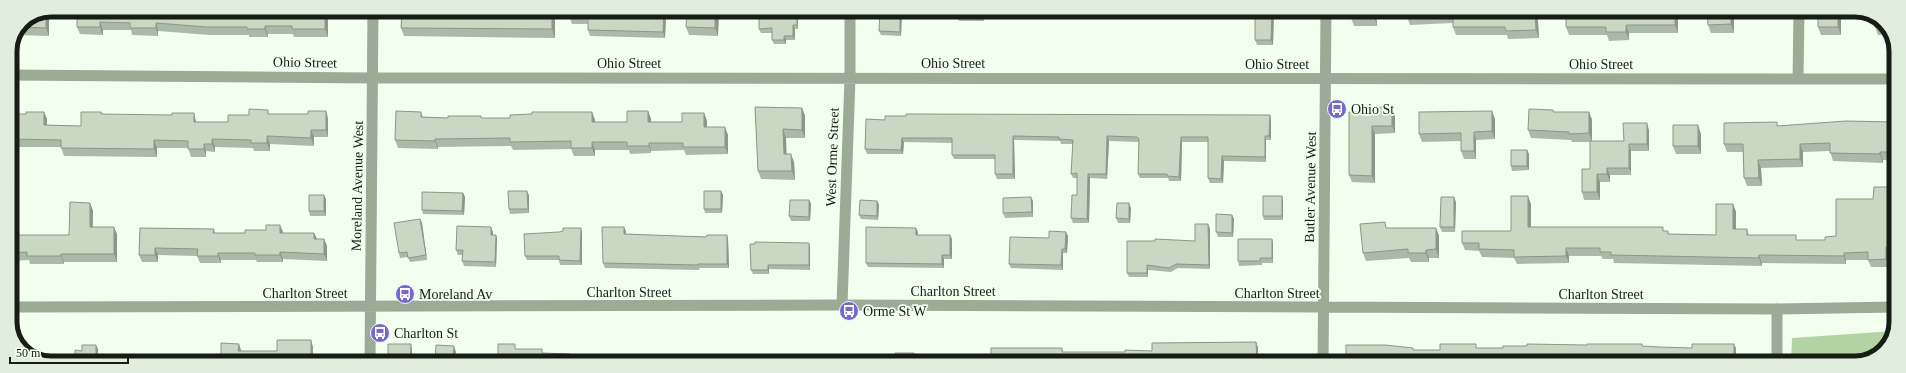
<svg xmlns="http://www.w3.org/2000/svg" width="1906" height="373" viewBox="0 0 1906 373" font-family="'Times New Roman',serif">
<rect width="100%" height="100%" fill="#f3ffee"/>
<path fill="#b3d5a3" d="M1894 331 1882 353 1855 363H1791L1792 338Z"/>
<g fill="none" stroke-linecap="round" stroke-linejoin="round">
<path stroke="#9bab95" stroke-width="11" d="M10 75 373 78 1896 79
M1798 79 1799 11
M842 305 850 78V10
M1777 363V309"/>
<path stroke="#9bab95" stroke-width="11" d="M10 307 842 305 1777 309 1895 307
M370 362 373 10
M1323 363 1326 11"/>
</g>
<path fill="#adb9a8" d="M51 10H326L328 16V37H294L293 34H268V37H249V35H210L158 31V36L132 35 131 30H103V35L80 34 77 27V18H49V36L17 35 22 22Z
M402 10H554L555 14V38L404 36 401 28Z
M719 10 718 36 689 35 686 27Z
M902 10 901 36 881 35 879 31Z
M955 10H984V21H959Z
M1255 10H1274L1273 45H1257L1255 40Z
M1351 11H1376L1377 26H1354L1351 18Z
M1487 11V14L1535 13 1538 21 1539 38 1508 39 1507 35H1456L1453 27V23L1410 25 1407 17Z
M1707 11H1733L1734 33H1711L1708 25Z
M1739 11H1774V14H1772V18H1742Z
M1838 12 1841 20V35H1821L1818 27Z
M798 13V29H795V40H786V44H774L772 40V33H761L759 29Z
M1678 14V33H1629V40L1609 41 1607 35H1569L1566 27Z
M666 15 665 38 590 36 588 30V24H572L570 18Z
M1884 22 1890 35H1878L1875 27Z
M755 107 802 108 805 116V138H786V154L794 162 795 180 761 179 758 171Z
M268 110 269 114H308L326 111 328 119V137H314V146L270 144V151H254L253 148 215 147V152L206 151V157H191L188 148H157V157L64 156 61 147H10V114H26L44 112 47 119V125L81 126 101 112 102 114 196 122H228L249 115Z
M1553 110 1554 112H1589L1592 120V141H1624L1649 130V151H1631V175H1610V182H1600V200H1584L1582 192 1590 169V142H1572L1571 140 1531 138 1528 130Z
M648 111 651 119V122H682L704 113 707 121V127L728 135V154L686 155 684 150 651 151V153L630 154 629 150H595V156H574L571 149 513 150 511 146 438 147V149L398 148 395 140 421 112 423 117 448 118 595 120V122H627Z
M1349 112 1395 114V133L1375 134V183L1352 182 1349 175Z
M1270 115 1271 120V140H1266V162L1224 161 1223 183H1210L1208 178V142H1182L1181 181H1169L1168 178H1140L1138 174 1139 142 1109 141 1107 179 1090 178 1089 223H1073L1071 218 1077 195V178H1073L1071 174 1073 144H1061L1060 141 1014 140 1015 179H997L995 174V159H954L952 155V143L904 142 903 154H867L865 149 885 120 906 116Z
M1495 119V139L1476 140V159H1464L1461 151V141L1422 142 1419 134Z
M1777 122 1778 126 1896 122V160H1883V163L1833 161 1830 151 1803 152V167L1761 168 1762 186H1747L1744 178 1743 152H1727L1724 144Z
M1701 134V154H1676L1673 146Z
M1527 150 1529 154V170L1512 171 1511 166Z
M1895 187V255L1889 254V267H1871L1868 260H1846V264L1762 263V266L1614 263 1613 259H1603L1601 256H1569V263L1517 264 1514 258 1482 257 1479 251 1465 250 1462 243 1511 231 1531 204V227L1668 231 1669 234 1716 235 1733 204 1736 212V229H1747L1749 235 1798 240H1825L1836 236 1873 199Z
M721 191 723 195 722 213H705L704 209Z
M463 193 465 197 464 215 423 214 422 210Z
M529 195V213L510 214 509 209Z
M1282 196 1283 200V220H1264L1263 216Z
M326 199V216H310L309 211Z
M809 200 811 204 810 221H791L789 216Z
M877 201 879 205 878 220 861 219 859 215Z
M1033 201V217L1005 218 1003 213Z
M1456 202 1455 232H1442L1440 227Z
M90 203 93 211V227L117 234V262H64V264H30L29 260 10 261V235H69Z
M1131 208 1130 223H1118L1116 218Z
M1232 215 1234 219 1233 237H1218L1216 232Z
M420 219 422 223 427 260 410 262 408 257 400 258 399 253Z
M1208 224 1210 229V269L1178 268 1171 272 1148 270V277H1129L1127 273 1195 241Z
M140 228 214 229 215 233H314L317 239H324L327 246V261L283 259V262H257L256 260H221V263H200L197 256 158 255V262H142L139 255Z
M1387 228H1436L1439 236V258H1429V262H1411L1409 258 1366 261 1363 253Z
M626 231V234L706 237 727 235 728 239 729 268H700L699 270 605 268 603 263Z
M493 232V235H496L497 239 496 267 464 266 462 261 463 255H458L456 250Z
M582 232V265H560L559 260H527L525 256Z
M918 232 917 235H950L952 239V259H944V268L868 267 866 263Z
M1068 236 1067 253H1063V270L1011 268 1009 264 1049 238Z
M1272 239 1273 243V263H1262V265L1239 266 1238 261Z
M809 243 810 247V270L769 269V274H753L751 270Z
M1258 347V363H950L991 356 1062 348 1063 352H1125Z"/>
<path fill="#8d9688" d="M325 10 328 16V37L325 29Z
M552 10H554L555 14V38L552 29Z
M664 10 666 15 665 38 663 32Z
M715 10H719L718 36 715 28Z
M797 10 798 13V29L797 25Z
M900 10H902L901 36 900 32Z
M980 10H984V21Z
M1272 10H1274L1273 45 1271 40Z
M1373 11H1376L1377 26 1374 17Z
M1485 11H1487V22L1485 14Z
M1675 11H1676L1678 14V33L1675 25Z
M1731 11H1733L1734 12V33L1731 24Z
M1769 11H1771L1772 14V18Z
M46 12H47L49 18V36L46 28Z
M1838 12 1841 20V35L1838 27Z
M1535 13 1538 21 1539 38 1536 30Z
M100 22 103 30V35L100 27Z
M156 23 158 31V36L156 28Z
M793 25 795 29V40L793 36Z
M1626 25 1629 33V40L1626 32Z
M265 26 268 34V37L265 29Z
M784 36 786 40V44L784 40Z
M1392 107 1395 114V133L1392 126Z
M802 108 805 116V138L802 130Z
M326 111 328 119V137L326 130Z
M648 111 651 119V130L648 122Z
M1492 111 1495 119V139L1492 131Z
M44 112 47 119V133L44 125Z
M592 112 595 120V130L592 122Z
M1589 112 1592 120V142L1589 133Z
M194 113 196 121V129L194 122Z
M704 113 707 121V135L704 127Z
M1270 115 1271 120V140L1269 136Z
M1647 123 1649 130V151L1647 144Z
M1698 125 1701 134V154L1698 146Z
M1372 126 1375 134V183L1372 176Z
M725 127 728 135V154L725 147Z
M783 129 786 138 787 162 784 154Z
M311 130 314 137V146L311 138Z
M1474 132 1476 140V159L1474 151Z
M267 136 270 144V151L267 143Z
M1013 136 1014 140 1015 179 1013 174Z
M1107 136 1109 141 1107 179 1106 174Z
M1265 136 1266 140V162L1265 157Z
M1181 137 1182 142 1181 181 1179 177Z
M902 138 904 142 903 154 901 150Z
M212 139 215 147V152L212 144Z
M435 139 438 147V149L435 141Z
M154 140 157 148V157L154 149Z
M592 142 595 150V156L592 148Z
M649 143 651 151V153L649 146Z
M204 144 206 151V157L204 149Z
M1629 144 1631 151V175L1629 168Z
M1800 144 1803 152V167L1800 159Z
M1527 150 1529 154V170L1527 166Z
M1880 152 1883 160V163L1880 154Z
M791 154 794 162 795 180 792 171Z
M1222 156 1224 161 1223 183 1221 179Z
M1758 160 1761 168 1762 186 1759 178Z
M1607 168 1610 175V182L1607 174Z
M1088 174 1090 178 1089 223 1087 219Z
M1597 174 1600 182V200L1597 192Z
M527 191 529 195V213L528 209Z
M721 191 723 195 722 213 721 209Z
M463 193 465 197 464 215 462 211Z
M324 195 326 199V216L324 211Z
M1282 196 1283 200V220L1282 216Z
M1528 196 1531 204V235L1528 227Z
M1031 197 1033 201V217L1032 212Z
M1454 197 1456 202 1455 232 1454 227Z
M809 200 811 204 810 221 809 217Z
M877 201 879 205 878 220 877 216Z
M90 203 93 211 92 234 90 227Z
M1129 203 1131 208 1130 223 1129 219Z
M1733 204 1736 212V237L1733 229Z
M1232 215 1234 219 1233 237 1232 233Z
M420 219 422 223 427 260 426 255Z
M1208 224 1210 229V269L1209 265Z
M280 225 283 232V239L280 233Z
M114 227 117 234V262L114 254Z
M491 227 493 232 492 239 491 235Z
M624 227 626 231 625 239 624 234Z
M581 228 582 232V265L580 261Z
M916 228 918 232 917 239 916 235Z
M1436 228 1439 236V258L1436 249Z
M1066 232 1068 236 1067 253 1065 249Z
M314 233 317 239H314Z
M496 235 497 239 496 267 495 262Z
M727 235 728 239 729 268 727 264Z
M950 235 952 239V259L950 255Z
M324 239 327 246V261L324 254Z
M1272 239 1273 243V263L1272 258Z
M809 243 810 247V270L809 265Z
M1886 247 1889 254V267L1886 259Z
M155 248 158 255V262L155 255Z
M1566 248 1569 256V263L1566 256Z
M1062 249 1063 253V270L1061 265Z
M1426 250 1429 258V262L1426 253Z
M280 252 283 259V262L280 255Z
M218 253 221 260V263L218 256Z
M1844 253 1846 260V264L1844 256Z
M61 254 64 262V264L61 256Z
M942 255 944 259V268L942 264Z
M1759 255 1762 263V266L1759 258Z
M768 265 769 269V274L768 270Z
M1147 265 1148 270V277L1147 273Z
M311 340 313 347V362H311Z
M1256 342 1258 347V363H1257Z
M239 344 241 350V357L238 351Z
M411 344 412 349V362H410Z
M1734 344 1736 348V363H1734Z
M96 345 98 349V362H96Z
M454 346 456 352 455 361 453 356Z
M31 347 32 351V356L30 355Z
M914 353 915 357V363H914Z"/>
<path fill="#c9d7c3" stroke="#8d9688" d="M50 10H325V29H292V26H265V29H247V27H207L156 23V28H130V23L100 22V27H77V11Z
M402 10H552V29L401 28Z
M570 10H664L663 32 588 30V18H570Z
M687 10H715V28L686 27Z
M759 10H797V25H793V36H784V40H772V28L759 29Z
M880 10H900V32L879 31Z
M1255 10H1272L1271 40H1255Z
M1351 11H1373L1374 17 1351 18Z
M1407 11H1485V14L1535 13 1536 30 1506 31 1505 27H1453V15L1407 17Z
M1591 11H1675V25H1626V32H1606V27H1566V12H1591Z
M1707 11H1731V24L1708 25Z
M1818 11 1838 12V27H1818Z
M46 12V28L20 27 22 22Z
M1875 17 1884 22 1886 27H1875Z
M755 107 802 108V130L783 129 784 154H791L792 171H758Z
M1371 107H1392V126H1372V176L1349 175V112H1371Z
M249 109 268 110V114H308V111H326V130H311V138L267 136V143H251V140L212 139V144H204V149H188V141L154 140V149L61 148V140L10 139V114H26V112H44V125L81 126V112H101V114L172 115V113H194V122H228V115H249Z
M1529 109 1553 110V112H1589V133L1569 134V132L1528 130Z
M396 111 421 112V117L448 118V116H481V118H510V115L532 114V112H592V122H627V111H648V122H682V113H704V127H725V147H683V143H649V146H627V142H592V148H571V141L510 142V138L435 139V141L395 140Z
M1492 111V131L1474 132V151H1461V133L1419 134V112Z
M906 114 1270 115 1269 136H1265V157L1222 156 1221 179 1208 178V137H1181L1179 177 1167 176V174H1138L1139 139 1137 137 1107 136 1106 174H1088L1087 219 1071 218 1072 195H1077V173L1071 174 1073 140 1059 139V137L1013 136V174H995V155H952V138H902L901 150 865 149 866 119 885 120V116H906Z
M1846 121 1896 122V152H1880V154L1830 153V143L1800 144V159L1758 160 1759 178H1744L1743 144H1724V123L1777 122V126Z
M1623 123H1647V144H1629V168H1607V174H1597V192H1582V169H1590V141H1624Z
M1673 125H1698V146H1673Z
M1511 150H1527V166H1511Z
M1874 187H1895V247H1886V259L1868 260V252L1844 253V256L1759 255V258L1611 255V252H1600V248H1566V256L1514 257V250L1479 249V243H1462V231H1511V196H1528V227H1663V231H1668V234L1716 235V204H1733V229H1747V235H1796V240H1825V237L1836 236V199H1873Z
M508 191H527L528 209H509Z
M704 191H721V209H704Z
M422 192 463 193 462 211 422 210Z
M309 195H324V211H309Z
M1263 196H1282V216H1263Z
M1031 197 1032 212 1003 213V198Z
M1441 197H1454V227H1440Z
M790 200H809V217L789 216Z
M860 200 877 201V216L859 215Z
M70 202 90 203V227H114V254H61V256H27V252L10 253V235H69Z
M1117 203H1129V219L1116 218Z
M1216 214 1232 215V233L1216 232Z
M420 219 426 255 408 258 407 252 399 253 394 223Z
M1385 222 1386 228H1436V249L1426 250V253H1408V249L1363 253 1360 224Z
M1195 224H1208L1209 265 1176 264 1169 268 1147 265V273H1127V241H1155V239L1195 241Z
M266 225H280V233H314V239H324V254L280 252V255H255V253H218V256H197L198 249 155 248V255H139L140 228 214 229 213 233H245V230H266Z
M457 226 491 227V235H496L495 262 462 261 463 250H456Z
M602 227H624V234L706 237 707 235H727V264H698V265L603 263Z
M866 227 916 228V235H950V255H942V264L866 263Z
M563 228H581L580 261 559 260V256H525L524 234 559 232 563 231Z
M1049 231 1066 232 1065 249H1062L1061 265 1009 264 1010 237 1049 238Z
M1238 239H1272V258H1260V261H1238Z
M755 242 809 243V265H768V270H751L750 244H755Z
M277 340H311V362H221V343L239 344 238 351H277Z
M1256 342 1257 363H1228L1227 358H1180V363H950V355L991 356V348H1062V352H1125V350L1152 351V343Z
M388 344H411L410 362H388Z
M498 344H515V349H542V353L570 354V357H600V362H435L436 345 454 346 453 356 482 357V355H498Z
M1440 344H1476V348H1503V346H1527V344L1587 345V344H1642V346L1659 347 1692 348V344H1734V363H1346V345H1385L1413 348V350H1440Z
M82 345H96V362H75V350L82 351Z
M19 346 31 347 30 355 20 349Z
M895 353H914V363H895Z
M760 356V363H719L740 361V357Z
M701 358H717L719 363H701Z
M671 360V363H655V361Z"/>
<defs>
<g id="bus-disc" transform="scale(1)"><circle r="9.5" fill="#7765e0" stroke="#f3ffee"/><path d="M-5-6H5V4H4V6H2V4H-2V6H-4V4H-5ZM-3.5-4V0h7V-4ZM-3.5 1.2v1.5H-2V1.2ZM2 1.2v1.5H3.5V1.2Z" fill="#fff"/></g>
</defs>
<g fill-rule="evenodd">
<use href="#bus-disc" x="1337" y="109"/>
<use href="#bus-disc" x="405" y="294"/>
<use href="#bus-disc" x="849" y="311"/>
<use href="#bus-disc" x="380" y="333"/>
</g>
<g text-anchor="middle" stroke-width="3.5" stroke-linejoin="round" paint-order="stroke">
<g font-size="14" fill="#171c15" stroke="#f3ffee">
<text transform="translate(305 62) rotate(1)" y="5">Ohio Street</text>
<text x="629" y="68">Ohio Street</text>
<text x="953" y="68">Ohio Street</text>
<text x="1277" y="69">Ohio Street</text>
<text x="1601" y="69">Ohio Street</text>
<text transform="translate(832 157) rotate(-88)" y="5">West Orme Street</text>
<text transform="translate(357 186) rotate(-89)" y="5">Moreland Avenue West</text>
<text transform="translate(1310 187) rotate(-89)" y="5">Butler Avenue West</text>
<text x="953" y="296">Charlton Street</text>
<text x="629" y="297">Charlton Street</text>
<text x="305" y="298">Charlton Street</text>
<text x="1277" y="298">Charlton Street</text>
<text x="1601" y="299">Charlton Street</text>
</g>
<g font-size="14" fill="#171c15" stroke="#f3ffee" text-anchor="start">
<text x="1351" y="114">Ohio St</text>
<text x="419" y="299">Moreland Av</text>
<text x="863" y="316">Orme St W</text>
<text x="394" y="338">Charlton St</text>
</g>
</g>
<path d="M0 0H1906V373H0ZM51 17H1855A34 34 0 0 1 1889 51V322A34 34 0 0 1 1855 356H51A34 34 0 0 1 17 322V51A34 34 0 0 1 51 17Z" fill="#e1eddd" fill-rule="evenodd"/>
<path fill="none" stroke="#171c15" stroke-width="5" d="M51 17H1855A34 34 0 0 1 1889 51V322A34 34 0 0 1 1855 356H51A34 34 0 0 1 17 322V51A34 34 0 0 1 51 17Z"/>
<path d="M10 357v6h118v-6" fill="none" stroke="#171c15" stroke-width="2"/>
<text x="16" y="357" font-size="12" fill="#171c15" stroke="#f3ffee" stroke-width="3" paint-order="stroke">50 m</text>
</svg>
